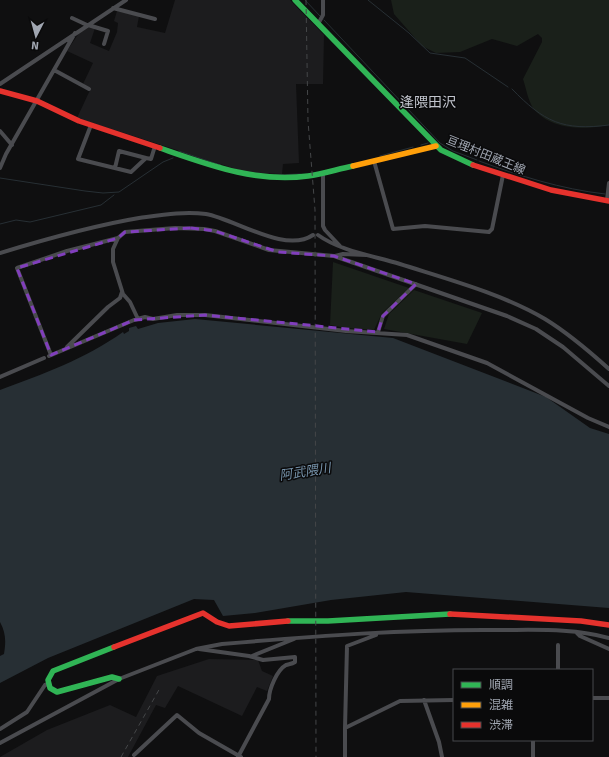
<svg xmlns="http://www.w3.org/2000/svg" width="609" height="757" viewBox="0 0 609 757" font-family="Signika,'Noto Sans JP',sans-serif">
<rect width="100%" height="100%" fill="#0f0f10"/>
<path fill="#1c1c1e" d="M175 0H290L324 35 323 84H296L299 163 283 164 282 174 259 173 239 170 77 118 91 88 83 84 93 63 67 51 79 33 88 27 95 28 90 43 109 51 117 32 118 23 114 21 117 11 139 16 137 27 165 33Z
M209 659 258 660 262 671 273 676 267 691 257 687 242 716 178 686 165 708 156 705 128 757H0L47 730 110 705 136 717 157 676Z"/>
<path fill="#1a201a" d="M391 0H609V125C585 130 550 130 533 108 528 100 526 88 523 79L542 42V38L538 34 517 46 492 39 460 52 436 53 422 46 394 14Z
M333 262 409 288 382 313 374 330 346 328 330 325Z
M414 290 482 313 467 344 384 329 389 314Z"/>
<path fill="#272f34" d="M195 319 393 338 546 397 590 428 609 434V608L406 592 331 600 255 613 223 616 214 600 194 599 48 658 0 683V656L4 654C6 642 6 633 0 622V390C43 374 85 359 123 332L124 334 129 331V328L136 326 138 329 158 323Z"/>
<g fill="none" stroke-linecap="round" stroke-linejoin="round">
<path stroke="#272f34" stroke-width="1" d="M305 0 320 16
M368 0 409 33 430 53 465 58 508 87
M324 20 440 143 453 151 477 160
M512 89C544 122 563 131 609 125
M421 145 428 143
M179 151 221 165
M380 156 413 147
M479 161C520 176 561 189 605 194
M239 171 250 173
M275 175 300 174
M0 178 85 191 103 193 119 192 163 162 173 158
M0 224 16 220 30 222 101 205 114 195"/>
<path stroke="#4a4b4f" stroke-width="4" d="M113 8 155 19
M72 18 87 25
M318 24 323 15V0
M88 25 108 31 104 44
M54 70 89 89
M0 84 126 0
M91 125 78 159 131 172 146 158 151 159 155 146
M0 131 12 145
M374 161 393 229 425 226 489 232 492 229 503 175
M0 168 6 154 75 33
M115 168 119 151 146 158
M323 173V226L325 230 340 246
M607 200 609 183
M318 235C340 251 374 256 400 264 447 279 503 294 545 319 568 333 589 351 609 369
M0 253C46 239 91 226 139 218 161 215 184 211 206 214 235 219 285 254 313 235
M335 256 343 254 366 255
M138 319 130 302 123 294 113 262V249L118 238 125 232 175 228 204 229 215 231 269 250 334 256 507 316 536 329 563 347 609 386
M378 332 383 316 416 284
M67 347 108 307 120 298 122 292
M51 355 17 268 67 251 118 238
M49 356 134 320 145 317 153 319 177 315H205L346 331 407 335 487 363 588 418 609 427
M0 377 44 358
M577 633 580 636 609 649
M558 645V670
M199 649 249 656 263 660 295 657V662C292 664 289 664 286 665 277 670 269 689 269 699L238 757
M252 656 294 639
M592 698H609
M424 700 439 742 442 757
M345 728 347 646 376 635
M0 729 27 712 45 685 48 684
M533 740V757
M0 743 119 679 196 649 222 644C315 636 408 629 501 630 536 630 575 628 609 638
M134 755 177 715 199 733 241 757
M345 757V728L400 701 454 700"/>
<path stroke="#30b455" stroke-width="5.5" d="M295 0 441 150 473 165
M160 148C209 165 256 183 308 176 323 174 338 169 353 166
M288 621H328L450 614
M114 647 53 671 48 680 50 688 57 692 112 677 119 679"/>
<path stroke="#ff9f0a" stroke-width="5.5" d="M353 166 436 146"/>
<path stroke="#e5322d" stroke-width="5.5" d="M0 91 37 101 79 121 160 148
M473 165 551 190 609 201
M450 614 581 621 609 625
M114 647 203 613 217 622 229 626 288 621"/>
<path stroke="#444648" stroke-width="1" stroke-dasharray="5 4" stroke-linecap="butt" d="M306 0 308 121 315 210 316 757
M121 757 160 688"/>
</g>
<path fill="none" stroke="#813ebd" stroke-width="3" stroke-dasharray="8 5" stroke-linejoin="round" d="M191 228 215 231 278 252 334 256 416 284 383 316 378 332 205 315 134 320 51 355 17 268 118 238 125 232Z"/>
<g text-anchor="middle" stroke-width="3" stroke-linejoin="round" paint-order="stroke">
<g font-size="12" fill="#a0a6b1" stroke="#0a0a0b">
<text transform="translate(486 155) rotate(22)" y="4">亘理村田蔵王線</text>
</g>
<g font-size="13" font-style="italic" fill="#7794ac" stroke="#0a0a0b">
<text transform="translate(305 471) rotate(-9)" y="5">阿武隈川</text>
</g>
<g font-size="14" fill="#c1c4cd" stroke="#0a0a0b">
<text x="428" y="107">逢隈田沢</text>
</g>
</g>
<rect x="453" y="669" width="140" height="72" fill="#0a0a0b" stroke="#46484d"/>
<rect x="461" y="682" width="20" height="6" fill="#30b455" stroke="#46484d"/>
<text x="489" y="689" font-size="12" fill="#a0a6b1">順調</text>
<rect x="461" y="702" width="20" height="6" fill="#ff9f0a" stroke="#46484d"/>
<text x="489" y="709" font-size="12" fill="#a0a6b1">混雑</text>
<rect x="461" y="722" width="20" height="6" fill="#e5322d" stroke="#46484d"/>
<text x="489" y="729" font-size="12" fill="#a0a6b1">渋滞</text>
<g transform="translate(36 36) rotate(186)" stroke="#0a0a0b" stroke-width="3" paint-order="stroke">
<path d="M0-3L7 15L0 10L-7 15Z" fill="#a0a6b1"/>
<text y="-6" font-size="11" font-weight="bold" text-anchor="middle" fill="#a0a6b1">N</text>
</g>
</svg>
